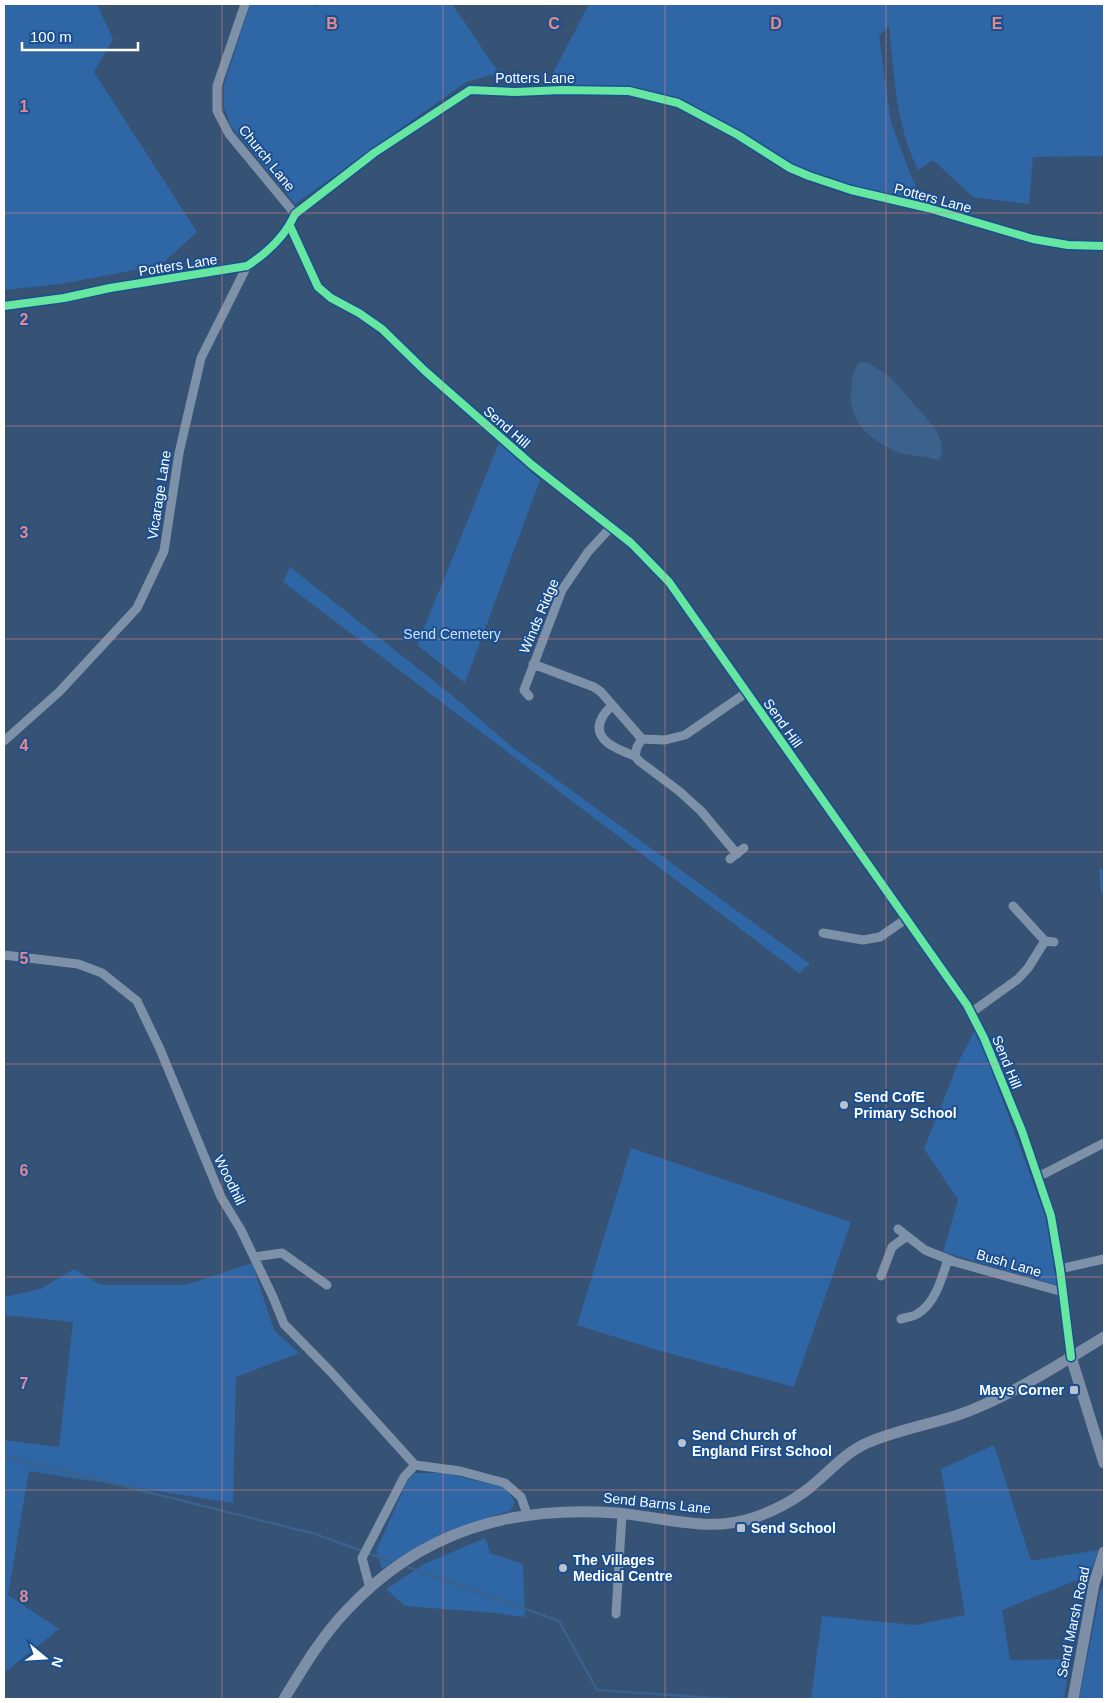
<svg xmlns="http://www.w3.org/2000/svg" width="1108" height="1703" viewBox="0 0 1108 1703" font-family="Helvetica,sans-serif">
<rect width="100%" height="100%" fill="#365274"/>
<path fill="#2f66a5" d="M4 4H97L113 39 94 72 197 232 161 265 61 284 4 290Z
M250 4H313L314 7 322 4H452L499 73 466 82 295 204 231 126 224 107V85Z
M589 4H1104V156L1033 157 1029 204 973 197 933 160 918 170C896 125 894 75 889 26L879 36 891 122 911 176 924 203 850 186 795 167 680 101 627 88 546 86Z
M499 443 540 480 465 683 417 645Z
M290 567 454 697 512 747 810 964 804 968 800 974 283 582Z
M1099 869H1104V893H1101Z
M976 1028 1046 1218 1057 1285 943 1252 958 1200 924 1149 959 1061Z
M631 1148 851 1222 794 1387 650 1348 577 1325Z
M252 1263 274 1330 299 1353 236 1377 233 1503 29 1471 8 1595 59 1629 4 1673V1440L59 1447 73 1322 4 1315V1297L40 1289 74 1269 101 1285H186Z
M994 1445 1031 1561 1098 1550 1090 1575 1002 1610 1010 1660 1070 1659 1064 1699H811L822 1616 915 1625 965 1615 941 1469Z
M414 1473H445L507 1488 515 1503 510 1511 490 1517 400 1557 382 1569 376 1551 406 1484Z
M485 1538 490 1553 523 1564 525 1617 494 1613 405 1606 386 1589 424 1564Z
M1104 1588V1699H1079L1101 1589Z"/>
<path fill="#3b618d" d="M867 362 890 377 936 429 942 444V452L940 458 937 460C925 456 912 456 899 453 894 451 888 447 882 444 864 433 850 419 851 396 852 384 851 372 859 363Z"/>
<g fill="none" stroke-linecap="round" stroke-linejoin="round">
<path stroke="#3b618d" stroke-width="2.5" d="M4 1456 315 1534 362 1551
M367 1553 395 1563
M405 1566 559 1621 597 1690 729 1699"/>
<path stroke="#7d92a8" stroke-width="9" d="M245 4 217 86V111L229 134 295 214
M290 226 318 287 331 298 359 313 382 329 425 371 532 465 631 543 669 582 967 1005 984 1038 1022 1131 1051 1216 1060 1269 1071 1357
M4 306 64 298 110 288 247 266C267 253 285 237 295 214L374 153 470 90 515 92 562 90 629 91 678 103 738 135 790 168 809 176 851 190 928 208 1033 239 1068 245 1104 246
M533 664 594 687 601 692 642 739 637 747 635 756 639 761 679 791 701 811 737 854
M529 696 524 690 562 590 588 552 611 527
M612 705C609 709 604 713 602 718 590 740 619 750 635 756
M642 739 665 740 685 735 746 693
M4 741 59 692 137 608 164 551 179 453 201 358 247 266
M730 859 744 848
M1013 906 1045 941
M823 933 863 940 880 937 906 919
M4 955 78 964 102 973 137 1001 160 1049 221 1197 241 1230 273 1297 284 1324 331 1372 415 1465
M972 1012 1018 979 1028 968 1045 941 1054 942
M1038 1177 1104 1143
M898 1229 925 1250 955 1262 1063 1292
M254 1257 282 1253 327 1285
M1060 1269 1104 1259
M881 1276 892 1247 907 1236
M901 1319C906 1317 913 1317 917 1314 935 1304 942 1278 948 1259
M370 1588 362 1558 404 1477 415 1465 460 1471 505 1483 521 1497 527 1514
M616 1614 622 1513"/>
<path stroke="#7d8ea7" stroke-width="11" d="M1071 1357 1104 1463
M284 1699C303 1668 322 1636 347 1610 421 1531 511 1505 617 1513 663 1517 708 1533 753 1518 771 1512 789 1503 804 1492 826 1476 842 1454 867 1443 897 1430 928 1425 958 1415 1007 1398 1060 1364 1104 1337
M1073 1699 1094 1584 1104 1552"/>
<g stroke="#1b4f8f" stroke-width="11">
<path id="cycleway" d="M290 226 318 287 331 298 359 313 382 329 425 371 532 465 631 543 669 582 967 1005 984 1038 1022 1131 1051 1216 1060 1269 1071 1357
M4 306 64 298 110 288 247 266C267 253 285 237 295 214L374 153 470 90 515 92 562 90 629 91 678 103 738 135 790 168 809 176 851 190 928 208 1033 239 1068 245 1104 246"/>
</g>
<use href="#cycleway" stroke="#66e7a1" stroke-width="8"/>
</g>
<path fill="none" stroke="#e88989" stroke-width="1" stroke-opacity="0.55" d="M222 4V1699M443 4V1699M665 4V1699M886 4V1699M4 213H1104M4 426H1104M4 639H1104M4 852H1104M4 1064H1104M4 1277H1104M4 1490H1104"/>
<g fill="#b9c2ce" stroke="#1b4f8f" stroke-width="2">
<circle cx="844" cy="1105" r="5"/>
<rect x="1069" y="1385" width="10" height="10" rx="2.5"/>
<circle cx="682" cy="1443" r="5"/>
<rect x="736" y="1523" width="10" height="10" rx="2.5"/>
<circle cx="563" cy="1568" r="5"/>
</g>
<g text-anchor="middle" stroke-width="4" stroke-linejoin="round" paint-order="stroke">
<g font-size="14" fill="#fff" stroke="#1b4f8f">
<text x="535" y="83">Potters Lane</text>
<text transform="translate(267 158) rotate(51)" y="5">Church Lane</text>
<text transform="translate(933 198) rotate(15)" y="5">Potters Lane</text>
<text transform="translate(178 265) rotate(-9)" y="5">Potters Lane</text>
<text transform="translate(507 427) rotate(41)" y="5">Send Hill</text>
<text transform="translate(159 495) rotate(-81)" y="5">Vicarage Lane</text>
<text transform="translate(539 616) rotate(-67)" y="5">Winds Ridge</text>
<text transform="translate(783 723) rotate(55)" y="5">Send Hill</text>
<text transform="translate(1007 1062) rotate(68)" y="5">Send Hill</text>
<text transform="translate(230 1180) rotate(64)" y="5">Woodhill</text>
<text transform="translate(1009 1263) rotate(16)" y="5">Bush Lane</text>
<text transform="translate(657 1503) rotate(6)" y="5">Send Barns Lane</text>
<text transform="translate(1073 1622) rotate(-78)" y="5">Send Marsh Road</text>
</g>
<g font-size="14" fill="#cfe3fa" stroke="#1b4f8f">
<text x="452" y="639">Send Cemetery</text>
</g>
<g font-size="14" font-weight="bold" fill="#fff" stroke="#1b4f8f" text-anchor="start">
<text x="854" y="1102">Send CofE<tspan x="854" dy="16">Primary School</tspan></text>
<text x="1064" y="1395" text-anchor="end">Mays Corner</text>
<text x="692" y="1440">Send Church of<tspan x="692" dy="16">England First School</tspan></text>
<text x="751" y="1533">Send School</text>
<text x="573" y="1565">The Villages<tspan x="573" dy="16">Medical Centre</tspan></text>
</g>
</g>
<g font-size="16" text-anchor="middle" font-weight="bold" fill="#e88989" stroke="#1b4f8f" stroke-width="4" stroke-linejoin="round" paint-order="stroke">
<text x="332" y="29">B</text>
<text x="554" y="29">C</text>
<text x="776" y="29">D</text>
<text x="997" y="29">E</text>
<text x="24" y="112">1</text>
<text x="24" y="325">2</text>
<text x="24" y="538">3</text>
<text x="24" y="751">4</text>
<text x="24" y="964">5</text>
<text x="24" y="1176">6</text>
<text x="24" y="1389">7</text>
<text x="24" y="1602">8</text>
</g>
<rect width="1108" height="1703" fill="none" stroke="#ffffff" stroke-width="10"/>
<g transform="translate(45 1658) rotate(108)" stroke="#1b4f8f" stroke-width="4" paint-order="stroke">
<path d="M0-4L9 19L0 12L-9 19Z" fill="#ffffff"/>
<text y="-8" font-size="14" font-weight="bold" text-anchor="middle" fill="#ffffff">N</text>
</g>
<path d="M22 42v8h116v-8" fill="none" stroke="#ffffff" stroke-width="2.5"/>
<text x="30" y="42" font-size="15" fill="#ffffff" stroke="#1b4f8f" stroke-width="4" paint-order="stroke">100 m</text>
</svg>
